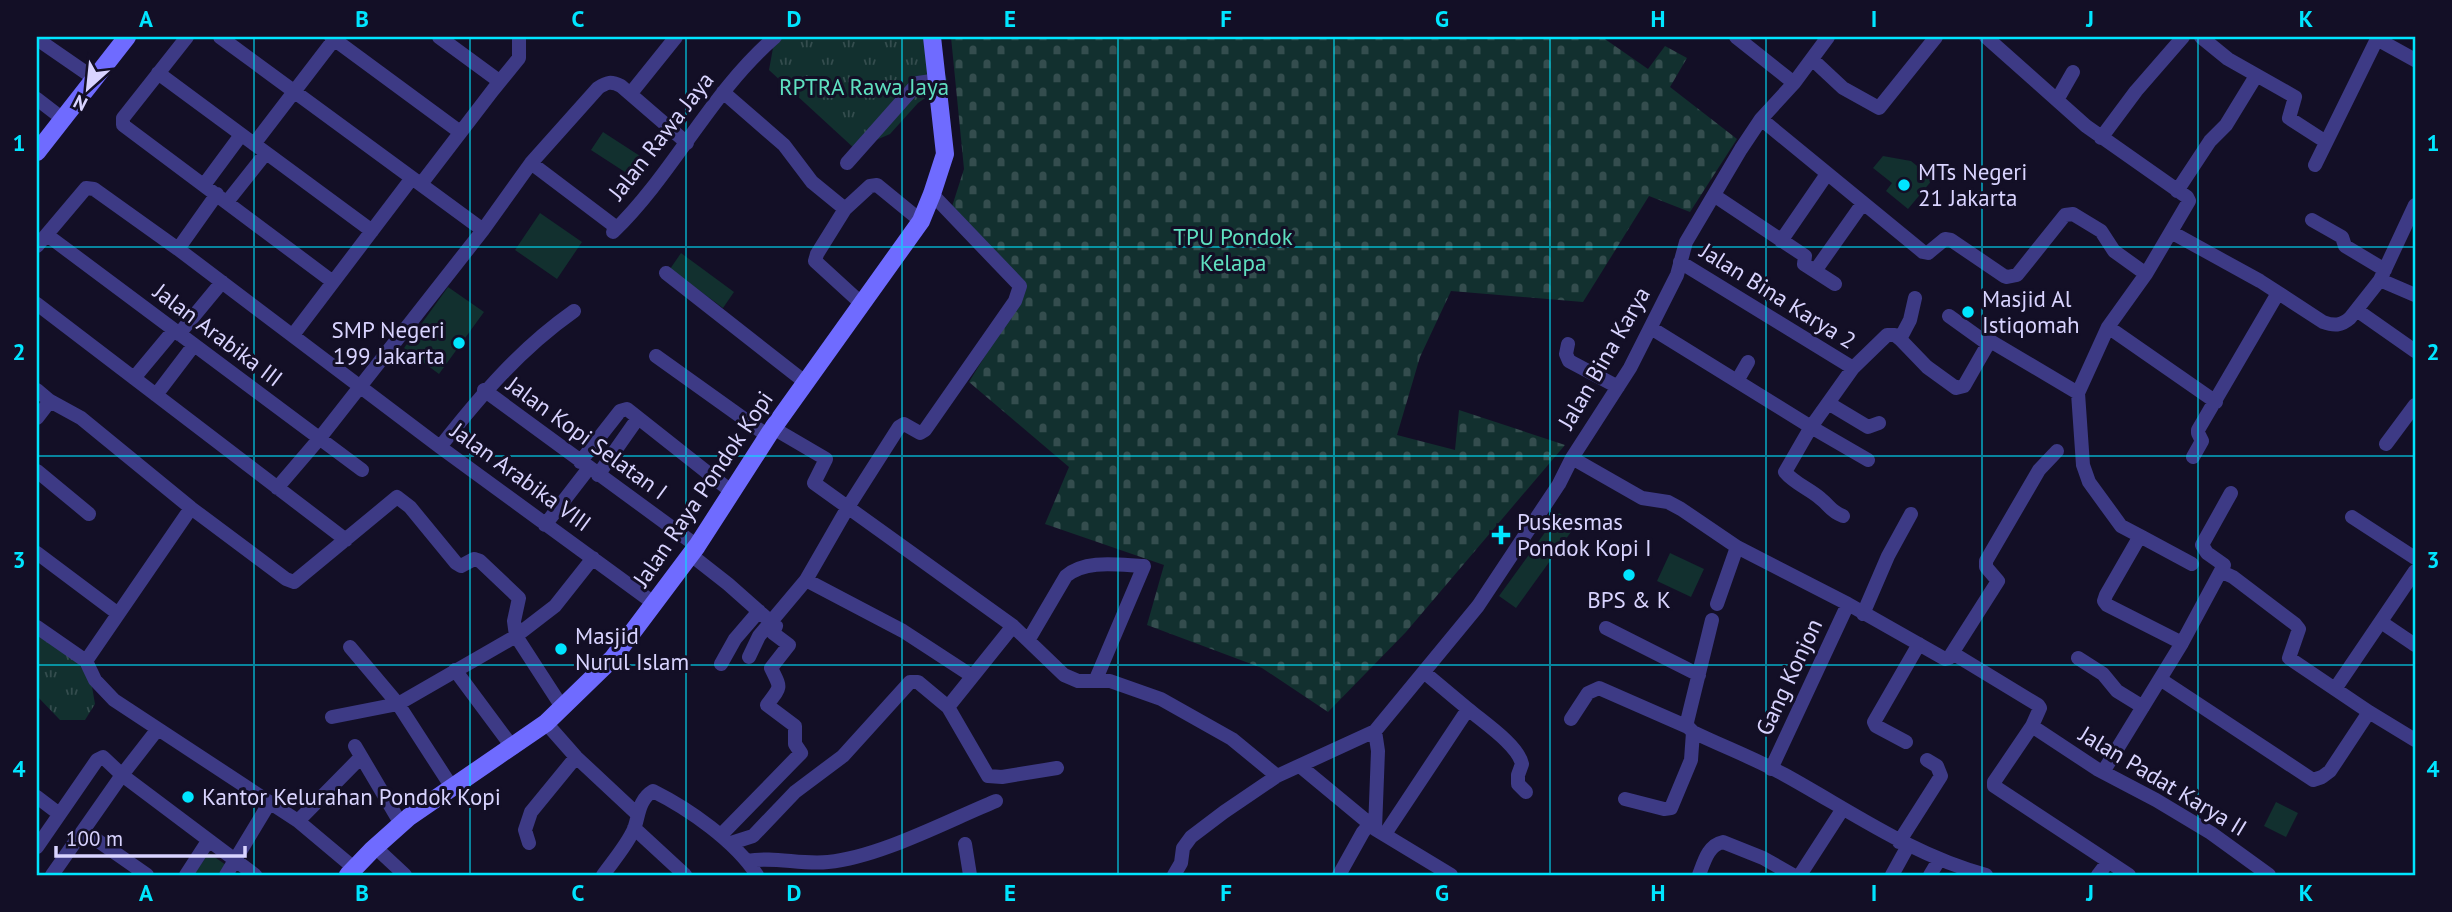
<svg xmlns="http://www.w3.org/2000/svg" width="2452" height="912" viewBox="0 0 2452 912" font-family="'PT Sans',sans-serif">
<defs>
<pattern id="cemetery-stones" width="16" height="16" patternUnits="userSpaceOnUse" patternTransform="scale(1.75)"><rect width="16" height="16" fill="#12302f"/><path d="M2 7V4a2 2 0 0 1 4 0v3zM10 15v-3a2 2 0 0 1 4 0v3z" fill="#344d4e"/></pattern>
<pattern id="park-tufts" width="24" height="20" patternUnits="userSpaceOnUse" patternTransform="scale(1.75)"><rect width="24" height="20" fill="#12302f"/><path d="M3 7l-1-3M5 7V3M7 7l1-3M15 17l-1-3M17 17v-4M19 17l1-3" fill="none" stroke="#344d4e"/></pattern>
</defs>
<rect width="100%" height="100%" fill="#130f26"/>
<path fill="url(#cemetery-stones)" d="M951 37H1602L1648 69 1665 46 1687 58 1670 87 1737 139 1690 212 1649 196 1583 302 1451 291 1420 357 1397 435 1455 450 1459 410 1565 445 1406 632 1328 712 1262 668 1147 625 1164 565 1045 524 1069 467 969 382 1023 294 948 219 964 169Z"/>
<path fill="url(#park-tufts)" d="M783 37H930L948 82 918 103 890 134 855 149 769 70 773 48Z
M37 629 72 653 80 666 90 675 95 704 85 720H60L37 696Z"/>
<path fill="#12302f" d="M603 132 640 156 628 174 591 150Z
M1883 156 1911 161 1933 179 1908 209 1886 191 1892 183 1873 168Z
M540 213 582 242 557 279 515 250Z
M681 253 734 292 723 308 670 269Z
M448 287 484 312 439 374 404 348Z
M1559 513 1576 525 1516 608 1499 596Z
M1670 553 1704 569 1691 597 1657 581Z
M2276 802 2298 813 2286 837 2264 826Z
M209 853 226 865 219 875H193Z"/>
<g fill="none" stroke-linecap="round" stroke-linejoin="round">
<path stroke="#3d3a85" stroke-width="14" d="M187 37 123 118V125L333 282
M220 37 483 230
M331 37 460 132
M439 37 499 81
M1736 37 1794 83
M1986 37 2086 126 2187 197 2189 201 2146 274 2108 327 2078 393 2083 465 2089 482 2121 526 2140 536 2106 595 2104 601 2107 605 2182 643 2224 565 2207 553 2202 545 2231 493
M2201 37 2228 59 2295 97 2289 118 2326 142
M2378 37 2377 39 2415 60
M37 39 95 79
M1813 60 1843 88 1879 108 1936 37
M158 73 372 231
M723 92 784 145 812 182 845 209
M631 93 676 37
M37 99 63 119
M2057 100 2073 72
M1761 119 1923 252 1928 253 1945 239 1951 240 2004 276 2007 277 2017 275 2065 215 2073 214 2101 231 2114 251 2146 274
M2101 138 2136 91 2183 37
M254 144 336 37
M531 163 617 228
M847 163 918 83 938 80
M2315 165 2377 39
M421 184 493 90 519 58V37
M204 185 241 135
M2177 191 2210 141 2226 125 2256 76
M1715 196 1805 256 1804 264 1835 284
M227 202 266 153
M2312 220 2342 237 2345 246 2385 270
M613 232C674 173 710 93 775 37
M2171 232 2260 281 2323 322C2334 326 2341 326 2350 318L2380 280 2415 205
M47 235 362 470
M1781 241 1827 174
M37 246 86 188 94 189 178 249 440 447 655 604
M178 249 217 194
M1680 262 1853 368
M1815 271 1863 203
M666 273 805 382
M2380 280 2415 295
M37 304 346 540
M862 304 815 261 817 254 845 209 870 186 877 185 921 221
M2358 311 2415 351
M1949 316 1988 344
M2108 327 2216 402
M1651 328 1811 427 1868 460
M179 334 222 282
M293 335 412 178
M1900 339 1910 320 1915 298
M1568 344 1566 354 1569 361 1618 387
M656 356 768 436
M134 378 174 330
M1737 381 1748 362
M37 390 50 401 81 418 191 508 286 579 294 582 397 497 410 507 456 563 461 566 474 559 480 561 519 598 514 621 516 636 562 707
M484 390 697 546
M156 395 194 345
M1828 403 1868 427 1879 423
M37 418 50 401
M773 428 826 459 814 483 1013 626 1064 675 1078 681H1110L1161 699 1232 739 1277 776
M2386 444 2415 405
M440 447C481 395 520 349 574 311
M2193 457 2202 441 2198 433V430L2278 293
M1572 458 1642 498 1668 502 1681 509 1737 547 1717 604
M580 462 620 411 627 409 732 492
M37 471 89 514
M598 475 638 418
M277 488 319 439 483 230 531 163 598 88C607 82 611 81 621 86L687 143
M1843 516C1830 511 1830 506 1821 499 1810 489 1795 484 1785 472L1811 427 1853 368 1887 335H1895L1900 339 1927 367 1956 388 1964 386 1988 344 1992 342 2078 393
M2352 517 2415 558
M545 525 589 468
M2140 536 2192 564
M1737 547 1848 604 1945 659 1949 658 1998 581 1986 567V561L2039 470 2057 451
M37 553 117 613
M691 555 728 584 772 623 776 626 773 633 789 645 771 668C781 689 782 685 767 705L795 726V744L801 753 721 835
M2222 572 2233 577 2295 624 2299 629 2289 658 2369 712 2415 740
M806 580 848 507 899 427 904 424 920 433 925 430 1015 301 1020 286 932 194
M1863 614 1888 556 1911 514
M1712 620 1687 722 1688 727 1693 732C1724 747 1756 759 1785 775 1852 812 1912 855 1986 875
M2381 622 2415 645
M37 627 86 661 95 680 114 700 298 821 354 868
M1606 628 1699 675
M1029 639 1066 576C1086 559 1119 565 1144 566L1096 679
M350 647 398 704 451 786
M1954 654 2038 705 2040 708 2032 726 1994 782V786L2129 875
M749 657 759 636 806 580 903 631 972 676
M2078 658 2103 674 2117 691 2143 707
M86 661 191 508
M721 664 735 639 759 611
M455 670 513 748
M2160 679 2313 780 2322 777 2330 771 2369 712
M2335 689 2415 571
M948 707 988 776 1002 777 1057 768
M1468 709C1483 722 1518 745 1522 764L1518 775V784L1526 792
M332 717 398 704 516 636 555 606 593 558
M1571 719 1588 693 1599 688 1688 727
M546 723 576 757 636 813
M2032 726 2097 769 2156 800 2211 833 2269 875
M1375 731 1378 751 1375 829 1451 875
M1906 742 1876 726 1874 722 1919 644
M355 746 401 824
M1300 766 1370 824
M1771 769 1848 604
M2103 772 2182 643
M37 797 58 813
M1625 799 1664 809 1671 808 1691 760 1693 732
M298 821 360 758
M634 828 685 875
M84 831 147 875
M1385 834 1468 709 1425 673
M1899 842 1941 776 1937 766 1927 760
M529 843 525 830 531 812 576 757
M731 843 753 836 795 792 843 756 910 682H918L948 707 1013 626
M965 844 970 875
M37 847 97 760 103 757 122 775 255 875
M375 847 405 875
M747 861C774 856 801 865 828 862 880 857 947 821 996 801
M52 875 122 775 157 730
M186 875 208 841
M226 875 270 802
M603 875C613 861 627 845 634 829 639 816 638 800 653 791 689 809 735 841 757 875
M1174 875 1181 863 1183 848 1191 837 1224 812 1277 776 1375 731 1478 606 1559 484 1572 458 1630 368 1677 275 1686 242 1741 149 1761 119 1794 83 1828 37
M1339 875 1363 832 1370 824 1375 829
M1699 875C1704 862 1708 845 1723 842L1763 858 1793 875
M1800 875 1842 810
M1892 875 1908 846
M1930 875 1939 860
M2098 875 2108 862"/>
<path stroke="#6f6bff" stroke-width="18" d="M37 152 127 37
M348 875 372 850 409 817 546 723 613 658 697 546 773 428 921 221 932 194 945 154 932 37"/>
</g>
<path fill="none" stroke="#00e5ff" stroke-width="2" stroke-opacity="0.55" d="M254 37V875M470 37V875M686 37V875M902 37V875M1118 37V875M1334 37V875M1550 37V875M1766 37V875M1982 37V875M2198 37V875M37 247H2415M37 456H2415M37 665H2415"/>
<g fill="#00e5ff" stroke="#130f26" stroke-width="2.5">
<circle cx="1904" cy="185" r="7"/>
<circle cx="1968" cy="312" r="7"/>
<circle cx="459" cy="343" r="7"/>
<path d="M1497.5 524.5h7v7h7v7h-7v7h-7v-7h-7v-7h7z"/>
<circle cx="1629" cy="575" r="7"/>
<circle cx="561" cy="649" r="7"/>
<circle cx="188" cy="797" r="7"/>
</g>
<g text-anchor="middle" stroke-width="6" stroke-linejoin="round" paint-order="stroke">
<g font-size="23" fill="#5fe0c0" stroke="#130f26">
<text x="864" y="95">RPTRA Rawa Jaya</text>
<text x="1233" y="245">TPU Pondok<tspan x="1233" dy="26">Kelapa</tspan></text>
</g>
<g font-size="23" fill="#d9d4ff" stroke="#130f26">
<text transform="translate(661 136) rotate(-52)" y="8">Jalan Rawa Jaya</text>
<text transform="translate(1778 296) rotate(32)" y="8">Jalan Bina Karya 2</text>
<text transform="translate(218 335) rotate(37)" y="8">Jalan Arabika III</text>
<text transform="translate(1604 358) rotate(-60)" y="8">Jalan Bina Karya</text>
<text transform="translate(587 438) rotate(36)" y="8">Jalan Kopi Selatan I</text>
<text transform="translate(521 477) rotate(36)" y="8">Jalan Arabika VIII</text>
<text transform="translate(703 489) rotate(-56)" y="8">Jalan Raya Pondok Kopi</text>
<text transform="translate(1789 677) rotate(-65)" y="8">Gang Konjon</text>
<text transform="translate(2163 781) rotate(31)" y="8">Jalan Padat Karya II</text>
</g>
<g font-size="23" fill="#d9d4ff" stroke="#130f26" text-anchor="start">
<text x="1918" y="180">MTs Negeri<tspan x="1918" dy="26">21 Jakarta</tspan></text>
<text x="1982" y="307">Masjid Al<tspan x="1982" dy="26">Istiqomah</tspan></text>
<text x="445" y="338" text-anchor="end">SMP Negeri<tspan x="445" dy="26">199 Jakarta</tspan></text>
<text x="1517" y="530">Puskesmas<tspan x="1517" dy="26">Pondok Kopi I</tspan></text>
<text x="1629" y="608" text-anchor="middle">BPS &amp; K</text>
<text x="575" y="644">Masjid<tspan x="575" dy="26">Nurul Islam</tspan></text>
<text x="202" y="805">Kantor Kelurahan Pondok Kopi</text>
</g>
</g>
<rect width="2452" height="912" fill="none" stroke="#130f26" stroke-width="77"/>
<g transform="translate(88 88) rotate(207)" stroke="#130f26" stroke-width="5" paint-order="stroke">
<path d="M0-5L12 26L0 18L-12 26Z" fill="#d9d4ff"/>
<text y="-10" font-size="19" font-weight="bold" text-anchor="middle" fill="#d9d4ff">N</text>
</g>
<path d="M56 846v10h189v-10" fill="none" stroke="#d9d4ff" stroke-width="3.5"/>
<text x="66" y="846" font-size="21" fill="#d9d4ff" stroke="#130f26" stroke-width="5" paint-order="stroke">100 m</text>
<rect x="38" y="38" width="2376" height="836" fill="none" stroke="#00e5ff" stroke-width="2.5"/>
<g font-size="23" text-anchor="middle" font-weight="bold" fill="#00e5ff">
<text x="146" y="27">A</text>
<text x="362" y="27">B</text>
<text x="578" y="27">C</text>
<text x="794" y="27">D</text>
<text x="1010" y="27">E</text>
<text x="1226" y="27">F</text>
<text x="1442" y="27">G</text>
<text x="1658" y="27">H</text>
<text x="1874" y="27">I</text>
<text x="2090" y="27">J</text>
<text x="2306" y="27">K</text>
<text x="19" y="151">1</text>
<text x="2433" y="151">1</text>
<text x="19" y="360">2</text>
<text x="2433" y="360">2</text>
<text x="19" y="568">3</text>
<text x="2433" y="568">3</text>
<text x="19" y="777">4</text>
<text x="2433" y="777">4</text>
<text x="146" y="901">A</text>
<text x="362" y="901">B</text>
<text x="578" y="901">C</text>
<text x="794" y="901">D</text>
<text x="1010" y="901">E</text>
<text x="1226" y="901">F</text>
<text x="1442" y="901">G</text>
<text x="1658" y="901">H</text>
<text x="1874" y="901">I</text>
<text x="2090" y="901">J</text>
<text x="2306" y="901">K</text>
</g>
</svg>
